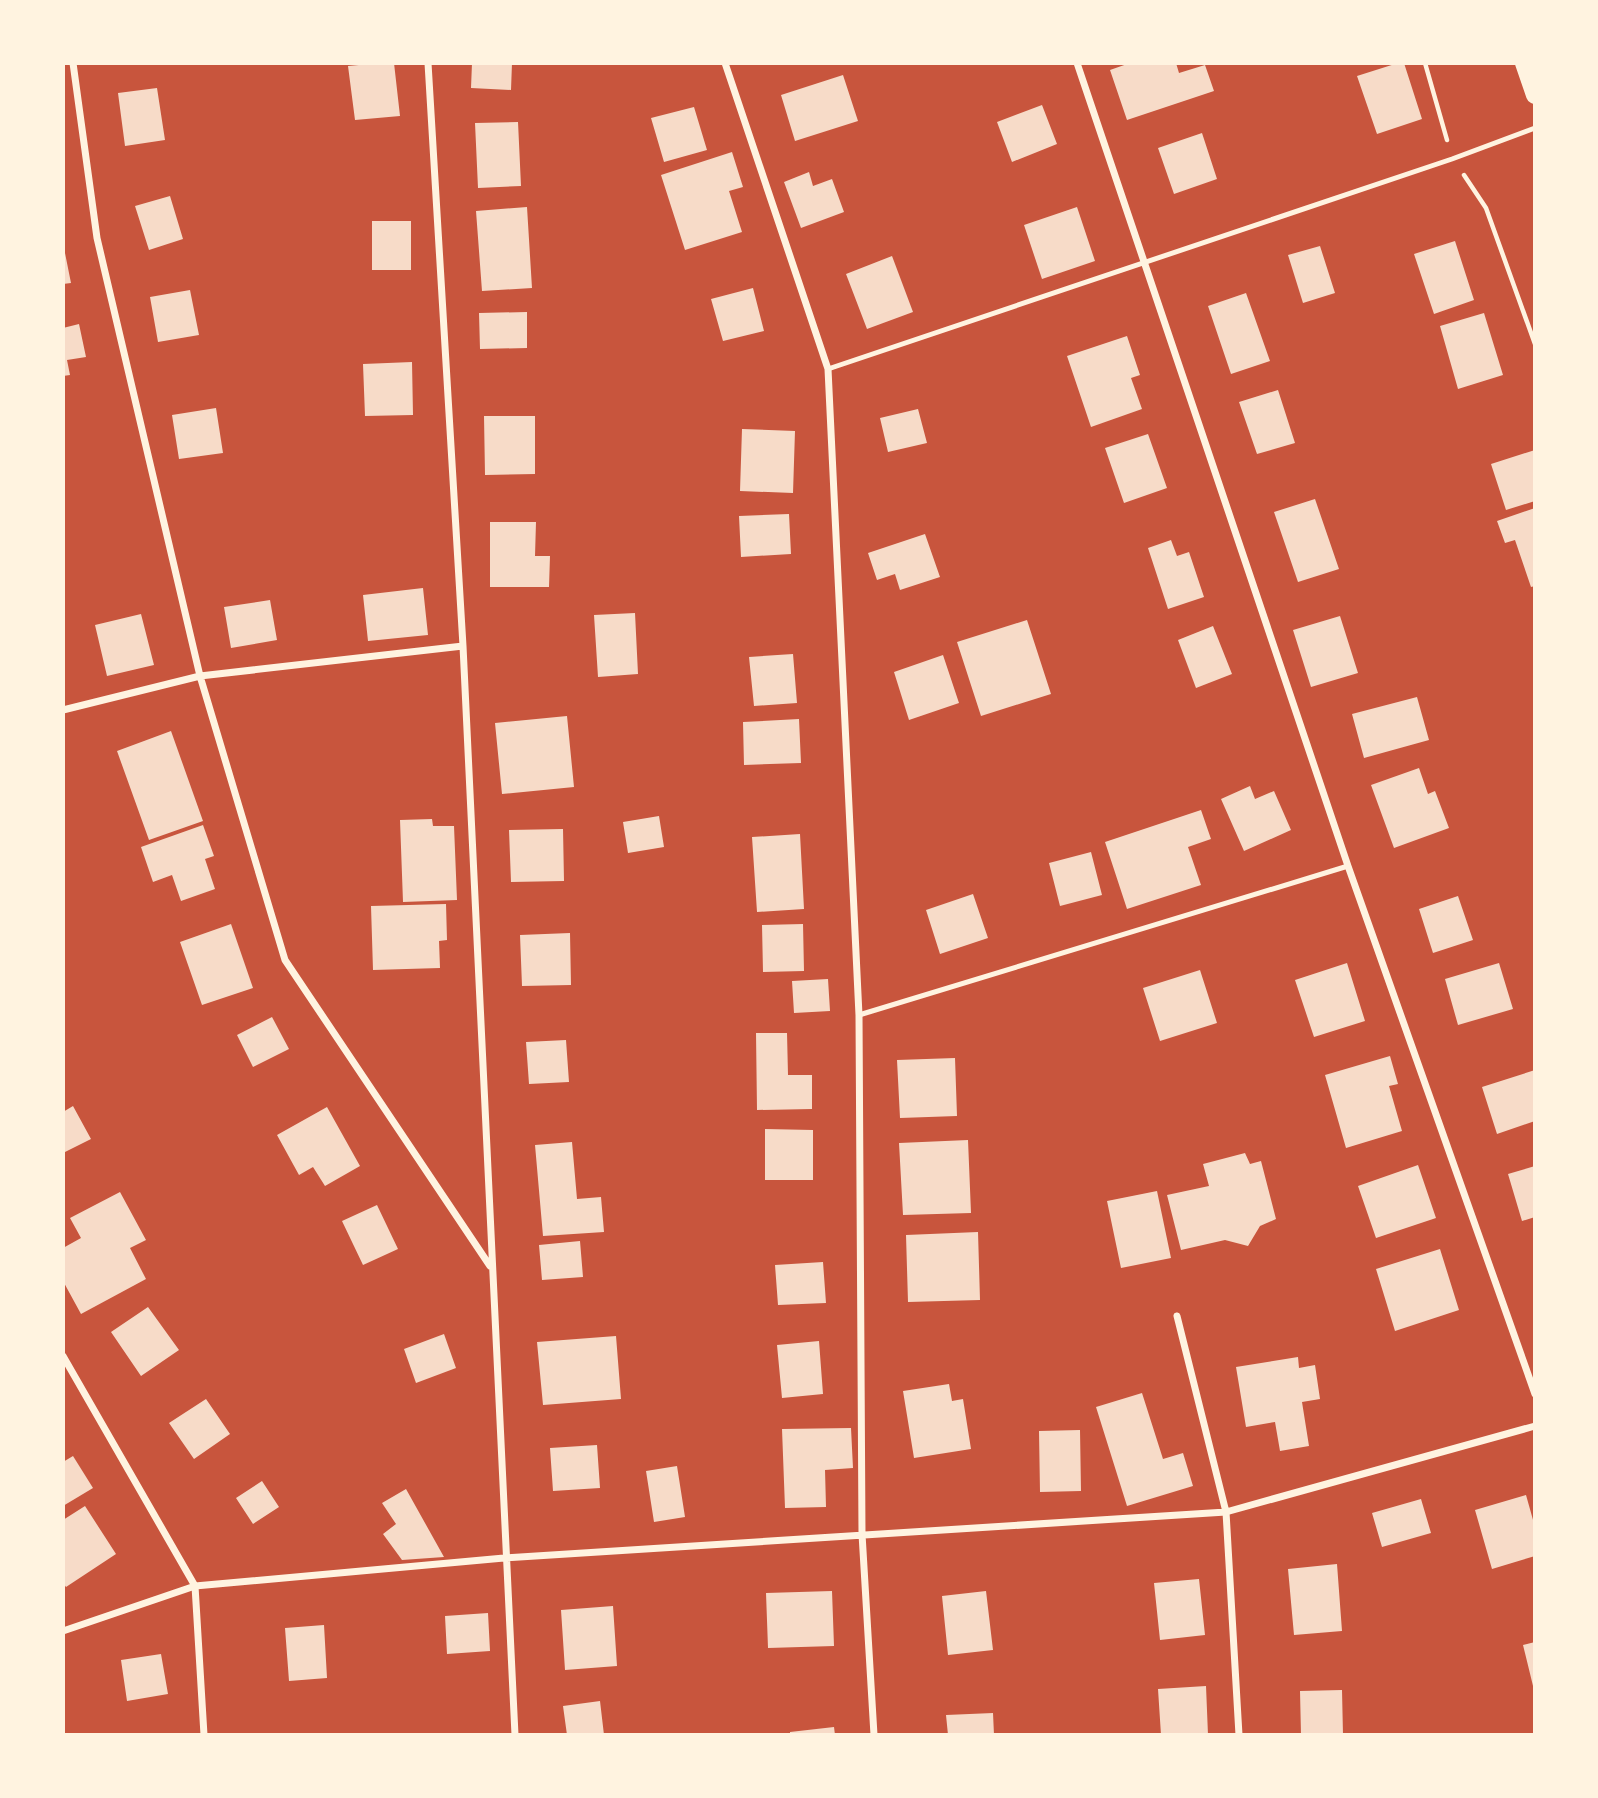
<svg xmlns="http://www.w3.org/2000/svg" width="1598" height="1798" viewBox="0 0 1598 1798" font-family="'Source Sans 3',sans-serif">
<rect width="100%" height="100%" fill="#c8553d"/>
<path fill="#f7dbc8" d="M380 63H394L400 116 355 120 348 66Z
M472 63H512L511 90 471 88Z
M1130 63H1176L1179 73 1205 65 1214 91 1127 120 1110 70Z
M1398 63H1404L1422 119 1377 134 1357 76Z
M843 75 858 121 795 141 781 95Z
M157 88 165 140 125 146 118 93Z
M1042 105 1057 144 1012 162 997 122Z
M694 107 707 150 664 162 651 118Z
M518 122 521 186 478 188 475 123Z
M1202 133 1217 179 1174 194 1158 148Z
M732 152 743 187 729 191 742 232 685 250 661 175Z
M809 172 813 186 832 179 844 212 801 228 784 182Z
M170 196 183 239 149 250 135 206Z
M527 207 532 288 482 291 476 211Z
M1077 207 1095 261 1042 279 1024 225Z
M372 221H411V270H372Z
M1455 241 1474 300 1434 314 1414 254Z
M63 243 71 283 63 284Z
M1320 246 1335 293 1303 303 1288 255Z
M892 256 913 312 867 329 846 274Z
M753 288 764 331 723 341 711 299Z
M190 290 199 335 158 342 150 297Z
M1246 293 1270 361 1231 374 1208 306Z
M527 312V348L480 349 479 313Z
M1484 313 1503 375 1458 389 1440 326Z
M79 324 86 357 67 360 70 375 63 376V328Z
M1127 336 1140 375 1131 378 1142 409 1091 427 1067 356Z
M412 362 413 415 365 416 363 364Z
M1278 390 1295 443 1257 454 1239 402Z
M216 408 223 453 179 459 172 415Z
M918 409 927 443 888 452 880 418Z
M484 416H535V474L485 475Z
M742 429 795 431 793 493 740 491Z
M1148 434 1167 488 1124 503 1105 448Z
M1535 450V501L1506 510 1491 464Z
M1315 499 1339 569 1298 582 1274 512Z
M1535 508V586L1531 587 1515 540 1505 543 1497 521Z
M789 514 791 554 741 557 739 516Z
M490 522H536L535 556H550L549 587H490Z
M925 534 940 577 900 590 895 574 877 580 868 553Z
M1171 540 1177 556 1189 552 1204 597 1168 609 1148 548Z
M423 588 428 635 368 641 363 595Z
M270 600 277 640 231 648 224 607Z
M635 613 638 674 598 677 594 615Z
M141 614 154 665 107 676 95 625Z
M1340 616 1358 673 1311 687 1293 630Z
M1027 620 1051 694 981 716 957 642Z
M1213 626 1232 674 1196 688 1178 640Z
M793 654 797 703 754 706 749 657Z
M943 655 959 703 909 720 894 672Z
M1417 697 1429 740 1364 758 1352 714Z
M567 716 574 787 502 794 495 723Z
M799 719 801 763 744 765 743 722Z
M171 731 203 821 149 840 117 751Z
M1419 768 1428 794 1435 791 1449 828 1394 848 1371 785Z
M1250 786 1255 799 1274 791 1291 830 1244 851 1221 799Z
M1201 810 1211 839 1188 847 1201 885 1127 909 1105 842Z
M659 816 664 847 628 853 623 822Z
M432 819 433 826H454L457 900 403 902 400 820Z
M203 825 214 856 205 859 215 889 181 901 172 875 153 882 141 847Z
M563 829 564 881 511 882 509 830Z
M800 834 804 909 757 912 752 837Z
M1091 852 1102 895 1060 906 1049 863Z
M973 894 988 938 940 954 926 910Z
M1458 896 1473 940 1433 953 1419 909Z
M446 904 447 940 439 941 440 968 373 970 371 906Z
M231 924 253 988 202 1005 180 942Z
M803 924 804 971 763 972 762 925Z
M570 933 571 985 522 986 520 935Z
M1347 963 1365 1021 1314 1037 1295 980Z
M1499 963 1513 1009 1458 1025 1445 979Z
M1200 970 1217 1023 1160 1041 1143 988Z
M828 979 830 1011 794 1013 792 981Z
M272 1017 289 1049 253 1067 237 1035Z
M756 1033H787L788 1075H812V1109L757 1110Z
M566 1040 569 1082 529 1084 526 1042Z
M1390 1056 1398 1084 1389 1086 1402 1131 1346 1148 1325 1075Z
M955 1058 957 1116 900 1118 897 1060Z
M1535 1070V1121L1497 1134 1482 1087Z
M73 1106 91 1139 63 1153V1112Z
M327 1107 360 1166 325 1186 313 1167 299 1175 277 1135Z
M765 1129 813 1130V1180H765Z
M968 1140 971 1213 903 1215 899 1143Z
M572 1142 577 1199 601 1197 604 1232 543 1236 535 1145Z
M1245 1153 1250 1164 1261 1161 1276 1219 1260 1226 1248 1246 1225 1240 1181 1250 1167 1195 1209 1186 1203 1164Z
M1418 1165 1436 1218 1376 1238 1358 1186Z
M1535 1166V1217L1522 1221 1508 1174Z
M1157 1191 1171 1258 1121 1268 1107 1201Z
M120 1192 146 1240 130 1248 146 1279 81 1314 63 1281V1248L81 1238 70 1218Z
M377 1205 398 1249 363 1265 342 1221Z
M978 1232 980 1300 908 1302 906 1235Z
M580 1241 583 1277 542 1280 539 1245Z
M1440 1249 1459 1310 1395 1331 1376 1269Z
M823 1262 826 1303 778 1305 775 1265Z
M148 1307 179 1350 141 1376 111 1332Z
M444 1334 456 1368 416 1383 404 1349Z
M616 1336 621 1399 543 1405 537 1342Z
M819 1341 823 1394 782 1398 777 1345Z
M1298 1357 1299 1368 1315 1365 1320 1399 1302 1402 1309 1446 1280 1451 1275 1422 1246 1427 1236 1367Z
M949 1384 952 1401 963 1399 971 1449 914 1458 903 1391Z
M1142 1393 1163 1459 1183 1453 1193 1486 1127 1506 1096 1407Z
M206 1399 230 1434 194 1459 169 1423Z
M851 1428 853 1468 825 1470 826 1507 785 1508 782 1429Z
M1080 1430 1081 1491 1040 1492 1039 1431Z
M597 1445 600 1488 553 1491 550 1448Z
M73 1456 93 1488 63 1506V1462Z
M677 1466 685 1517 654 1522 646 1471Z
M262 1481 279 1507 253 1524 236 1498Z
M406 1489 444 1557 402 1560 383 1534 396 1524 382 1503Z
M1526 1495 1535 1527V1556L1492 1569 1475 1510Z
M1421 1499 1431 1533 1382 1547 1372 1513Z
M85 1506 116 1554 66 1587 63 1583V1520Z
M1337 1564 1342 1631 1294 1635 1288 1569Z
M1199 1579 1205 1635 1160 1640 1154 1583Z
M832 1591 834 1646 768 1648 766 1593Z
M986 1591 993 1650 948 1655 942 1596Z
M613 1606 617 1666 565 1670 561 1610Z
M488 1613 490 1651 447 1654 445 1616Z
M324 1625 327 1678 289 1681 285 1628Z
M1535 1642V1690H1534L1523 1645Z
M161 1654 168 1694 127 1701 121 1660Z
M1206 1686 1208 1735H1161L1158 1689Z
M1342 1690 1343 1735H1301L1300 1691Z
M600 1701 604 1735H567L563 1706Z
M993 1713 994 1735H948L946 1715Z
M834 1727 835 1735H790V1732Z"/>
<g fill="none" stroke-linecap="round" stroke-linejoin="round">
<path stroke="#fff3e0" stroke-width="4.5" d="M1425 63 1447 140
M1464 175 1486 208 1535 344"/>
<path stroke="#fff3e0" stroke-width="5" d="M828 369 1452 159 1535 128
M859 1015 1348 866"/>
<path stroke="#fff3e0" stroke-width="7" d="M73 63 97 238 200 676 285 960 490 1266
M428 63 463 646 515 1735
M725 63 828 369 859 1015 862 1534 874 1735
M1077 63 1348 866 1535 1394
M63 710 200 676 463 646
M1177 1316 1226 1512 1239 1735
M63 1356 195 1586 204 1735
M63 1631 195 1586 504 1558 1226 1512 1535 1426"/>
<path stroke="#fff3e0" stroke-width="18" d="M1524 63 1535 95"/>
</g>
<rect width="1598" height="1798" fill="none" stroke="#fff3e0" stroke-width="130"/>
</svg>
